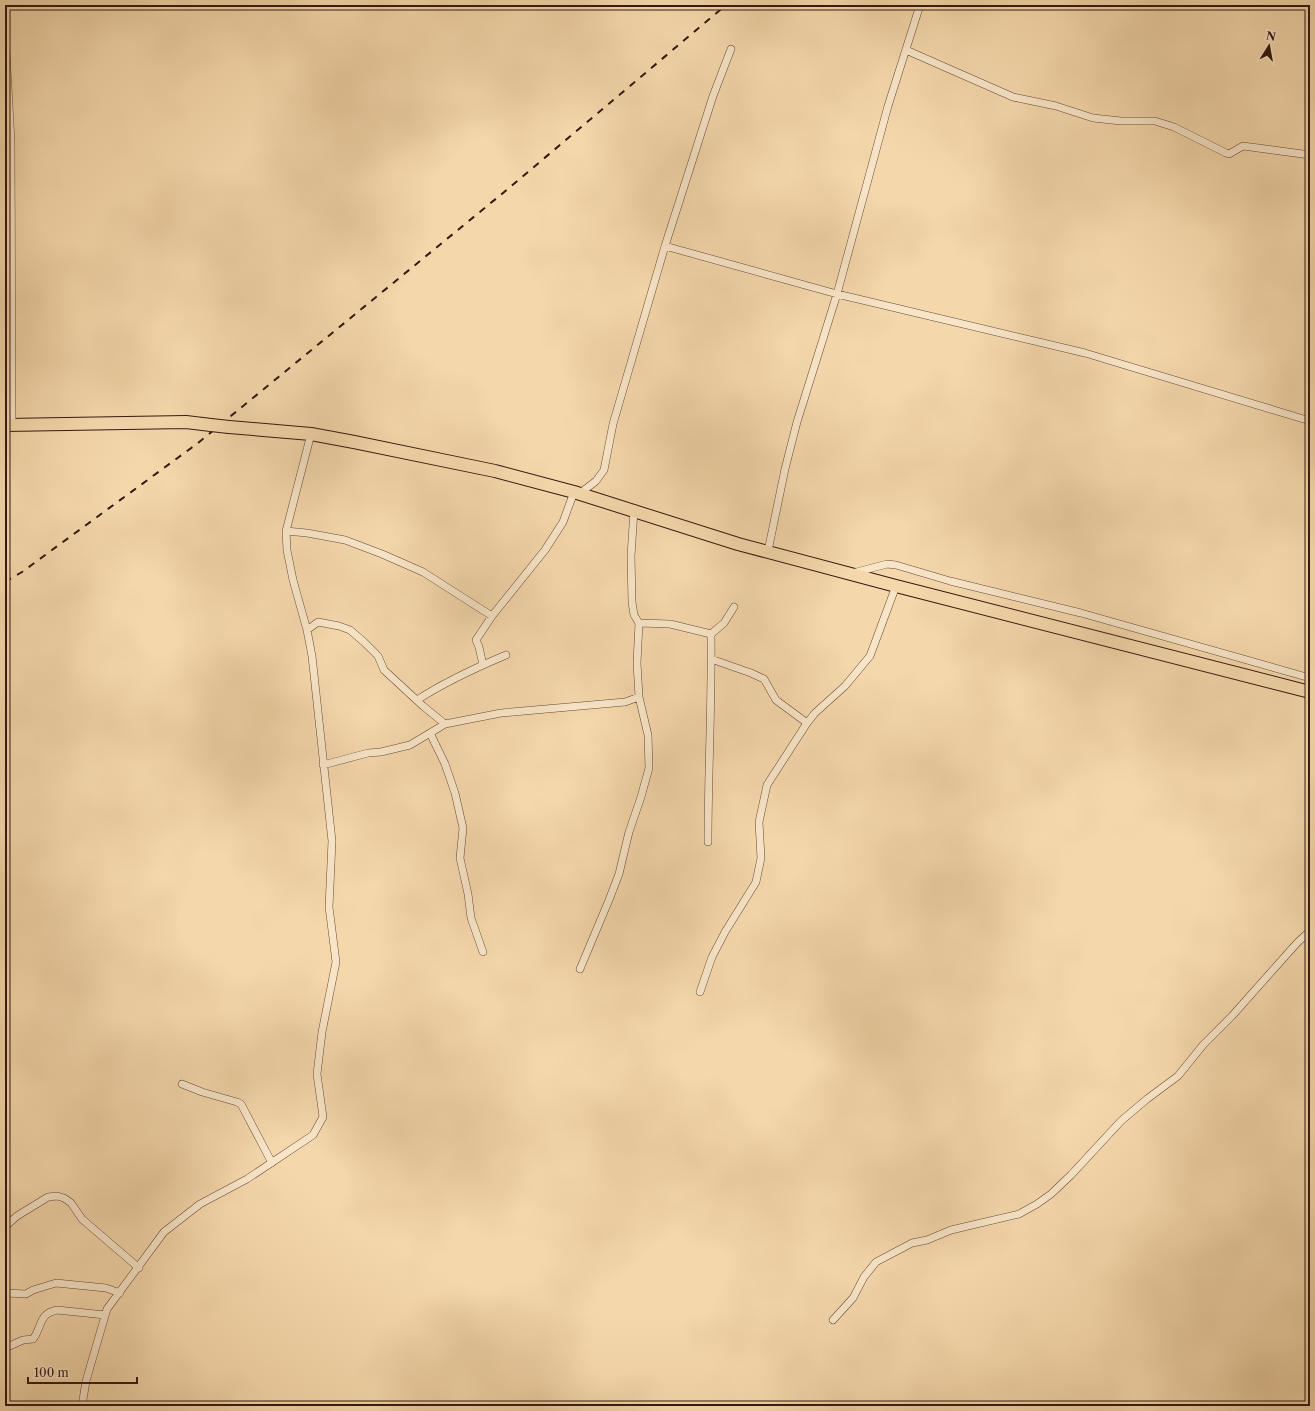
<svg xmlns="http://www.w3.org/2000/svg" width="1315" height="1411" viewBox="0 0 1315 1411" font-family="'Libre Caslon Text',serif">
<rect width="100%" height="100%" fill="#f4d7ab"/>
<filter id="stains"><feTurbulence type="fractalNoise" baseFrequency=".005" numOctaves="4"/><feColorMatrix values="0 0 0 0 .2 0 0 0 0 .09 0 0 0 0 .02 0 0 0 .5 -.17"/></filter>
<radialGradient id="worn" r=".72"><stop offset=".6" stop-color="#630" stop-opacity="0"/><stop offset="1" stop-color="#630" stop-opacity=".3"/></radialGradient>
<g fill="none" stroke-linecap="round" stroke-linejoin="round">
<g stroke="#654835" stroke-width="8">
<path id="street" d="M5 33 11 142 12 424
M906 50 1013 97 1056 106 1093 118 1121 121H1155L1174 127 1226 153 1229 154 1243 146 1310 155
M665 246 837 294 1085 353 1310 421
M579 494 596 481 604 470 613 424 665 246 713 96 731 49
M286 531 307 533 345 540 382 554 423 572 492 616
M768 551 785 469 797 422 837 294 888 106 920 5
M853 573 887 564 896 565 950 581 1081 613 1310 678
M639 623 670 624 711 634
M307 630 318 622 339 626 350 630 364 642 378 656 384 670 423 706 445 724
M711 659 751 673 764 679 776 700 807 723
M483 665 479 647 476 640 492 616 545 550 563 522 574 492
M417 700C445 682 475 668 506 655
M430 733 445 764 455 793 463 828 460 858 468 894 471 918 483 952
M323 765 368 753 381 752 410 745 445 724 501 713 625 702 639 697
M708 842C708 773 712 704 711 634L724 623 734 607
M580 969 609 900 619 874 629 832 641 797 649 768 648 735 639 697 637 663 639 623 634 615 632 602 631 556 634 510
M700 992 712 957 725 932 756 882 761 858 759 822 767 785 807 723 815 713 845 686 870 656 896 586
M182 1084 202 1092 237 1102 241 1104 272 1163
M5 1225H7L17 1216 48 1197 57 1196 64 1198 71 1203 82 1219 139 1268
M5 1293 26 1294 33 1290 56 1283 106 1288 120 1293
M833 1320 853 1298 864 1277 876 1262 912 1243 927 1240 951 1230 1019 1214 1037 1204 1051 1194 1071 1175 1121 1121 1147 1099 1178 1076 1203 1045 1232 1016 1297 943 1310 931
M5 1348 23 1340 33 1339C43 1326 38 1314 57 1310L105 1315
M82 1406 86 1381 107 1309 164 1232 200 1204 247 1179 313 1135 323 1117 317 1074 322 1032 336 962 329 907 332 841 312 656 307 630 293 580 287 550 286 531 311 434"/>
</g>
<g stroke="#35180e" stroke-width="14">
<path id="primary" d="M5 425 186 422 211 425
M229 427 311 434 354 442 495 471 574 492 738 544 896 586 1310 692"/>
</g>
<use href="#street" stroke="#f8e5c8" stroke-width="7"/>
<use href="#primary" stroke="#f4d7ab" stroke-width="12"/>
<path stroke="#35180e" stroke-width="2" stroke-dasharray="7 7" stroke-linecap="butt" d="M5 582 22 572 198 443 503 193 726 5"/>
<g stroke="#35180e" stroke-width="14" stroke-linecap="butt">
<path id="primary-bridge" d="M211 425 229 427"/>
</g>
<use href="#primary-bridge" stroke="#f4d7ab" stroke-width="12"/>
</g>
<rect width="1315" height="1411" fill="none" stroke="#f4d7ab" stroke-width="20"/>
<rect x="6" y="6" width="1303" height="1399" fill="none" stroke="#35180e" stroke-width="2"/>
<rect x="10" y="10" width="1295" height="1391" fill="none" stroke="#35180e"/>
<g transform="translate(1269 46) rotate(11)" stroke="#f8e5c8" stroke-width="3" paint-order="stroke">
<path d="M0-3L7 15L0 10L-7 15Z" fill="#35180e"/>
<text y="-6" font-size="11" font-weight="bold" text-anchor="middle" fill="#35180e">N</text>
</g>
<path d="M28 1377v6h109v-6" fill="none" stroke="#35180e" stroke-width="2"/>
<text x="34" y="1377" font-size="12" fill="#35180e" stroke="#f8e5c8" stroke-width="3" paint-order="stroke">100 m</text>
<rect width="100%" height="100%" filter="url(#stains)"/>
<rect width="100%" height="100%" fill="url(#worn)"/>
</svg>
